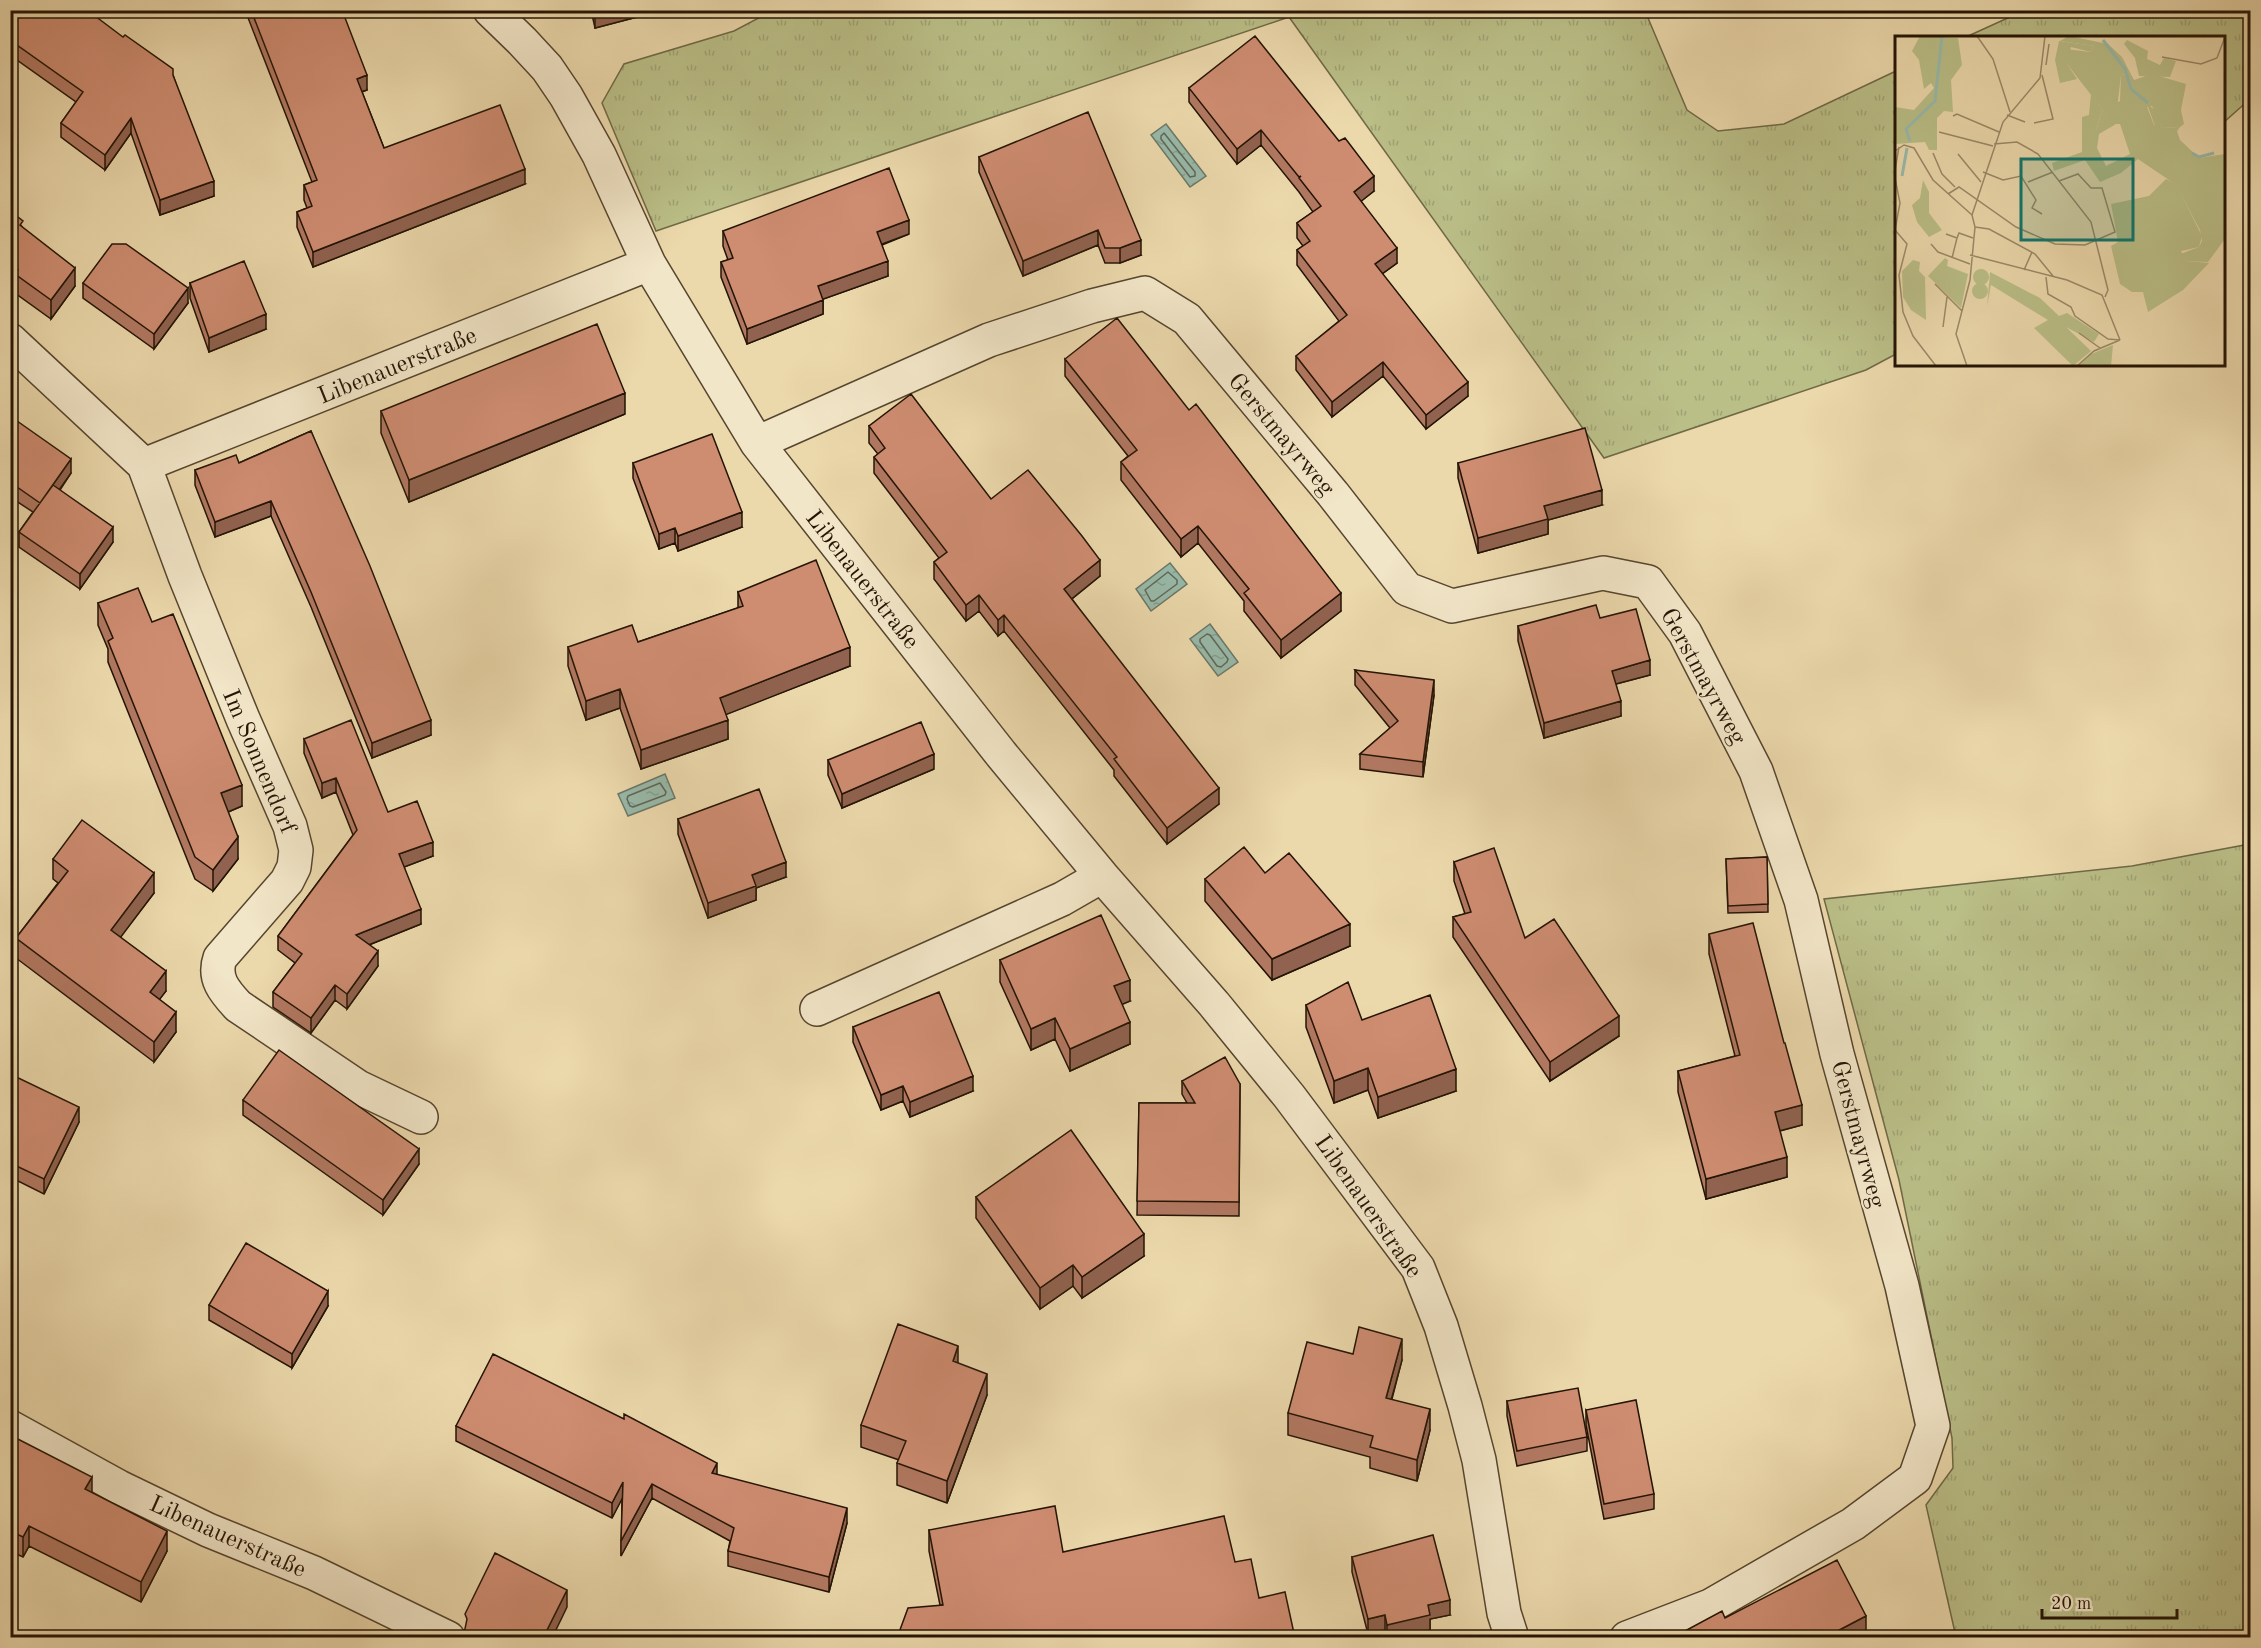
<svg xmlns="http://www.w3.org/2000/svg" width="2261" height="1648" viewBox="0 0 2261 1648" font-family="'Old Standard TT',serif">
<defs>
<pattern id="grass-tufts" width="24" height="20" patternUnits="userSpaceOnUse" patternTransform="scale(1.5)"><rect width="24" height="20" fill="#babe87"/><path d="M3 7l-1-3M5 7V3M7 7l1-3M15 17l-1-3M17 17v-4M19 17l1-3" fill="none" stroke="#a0a273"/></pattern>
<pattern id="water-ripples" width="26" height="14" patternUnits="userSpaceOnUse" patternTransform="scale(1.5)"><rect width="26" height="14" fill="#98baaa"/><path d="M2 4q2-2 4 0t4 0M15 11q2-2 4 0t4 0" fill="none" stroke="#839f91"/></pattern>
</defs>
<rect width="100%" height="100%" fill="#ebd8ab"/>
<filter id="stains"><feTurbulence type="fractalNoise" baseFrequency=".00333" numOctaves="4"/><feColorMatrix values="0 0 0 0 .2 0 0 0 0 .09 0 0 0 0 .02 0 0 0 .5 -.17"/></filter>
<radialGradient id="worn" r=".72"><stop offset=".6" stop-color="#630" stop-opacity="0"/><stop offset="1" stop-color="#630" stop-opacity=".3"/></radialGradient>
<path fill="url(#grass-tufts)" stroke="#6f6946" stroke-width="1.5" d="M772 11H1645L1687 110 1718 131 1784 124 1896 71V354L1866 370 1604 458 1289 17 656 231 602 103 624 64 734 31Z
M2023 11H2250V99L2224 122V38L1966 37Z
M2250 844V1637H1956L1926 1505 1953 1468 1952 1438 1899 1180 1824 899 2132 866Z"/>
<path fill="url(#water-ripples)" stroke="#6a7868" stroke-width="1.5" d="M1166 124 1206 176 1190 187 1151 135Z
M1170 563 1187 584 1151 611 1136 589Z
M1210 624 1238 662 1218 676 1190 639Z
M665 774 675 798 628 816 618 794Z"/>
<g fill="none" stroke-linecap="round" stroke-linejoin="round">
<path stroke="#5e6758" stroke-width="1.5" d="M1164 133 1195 172V176L1190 177 1161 139V136Z
M1168 572 1177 580V584L1154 601H1151L1145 590Z
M1207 634 1210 635 1228 659 1227 662 1221 667 1217 666 1200 642V639Z
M660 783 666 792 665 795 633 807 630 806 627 799 628 796Z"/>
<g stroke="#56452e" stroke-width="36">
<path id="minor" d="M490 10 522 41 547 68 566 96 599 155 649 264 757 443 1001 754 1102 876 1214 1004 1289 1096 1418 1268 1441 1326 1465 1406 1479 1460 1504 1613 1512 1638
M10 340 144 465 185 576 243 719 290 826 296 850 294 867 287 881 220 958C213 978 224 991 238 1006L358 1087 421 1117
M757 443 989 340 1092 306 1145 293 1187 319 1333 494 1407 589 1452 606 1603 573 1648 582 1685 633 1756 771 1801 900 1837 1054 1902 1286 1933 1426 1915 1478 1853 1524 1710 1606 1627 1638
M144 465 649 264
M817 1009 1062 899 1102 876
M10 1427 119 1487 208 1530 314 1573 448 1638"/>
</g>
<use href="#minor" stroke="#f2e6c8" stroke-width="33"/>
</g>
<path fill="#b17861" stroke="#241405" stroke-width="1.5" d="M10 10 173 75 214 196 160 215 131 133 105 170 61 137V123L76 102 10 55Z
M245 10H342L367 90 362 92 384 148 525 184 313 267 297 227V212L307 208 304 200V185L312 182Z
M591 10H664L595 28Z
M1189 88 1374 191 1361 201 1397 263 1382 274 1468 396 1426 429 1383 376 1332 417 1296 370V356L1339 321 1297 265V250L1303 246 1297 238V223L1313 212 1299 192 1261 145 1237 164 1189 102Z
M979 157 1141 255 1120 263H1105L1098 245 1023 276 979 172Z
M10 211 23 228 75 286 51 319 15 293V287L10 283Z
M723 231 909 234 882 245 888 276 823 299V314L747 344 721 277V262L728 260 723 246Z
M83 283 188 303 154 349 83 298Z
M190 283 266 329 209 352 190 298Z
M1065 359 1341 611 1281 658 1244 611V601L1198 543 1181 557 1121 480V462L1128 456 1065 376Z
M381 411 625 414 409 502 381 433Z
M10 416 71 473 60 490 113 542 80 589 19 547V532L33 512 10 497Z
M869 426 991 499 1100 576 1072 599 1219 804 1167 844 1114 776V770L1004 631 998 636 979 611 966 621 934 579V562L939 558 874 473V457L878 454 869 443Z
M311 431 431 735 372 758 311 607 271 516 215 537 195 485V470L239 463Z
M633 463 742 527 678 551 675 543 659 549 633 478Z
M1458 463 1602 505 1548 520V534L1478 553 1458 478Z
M738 592 850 666 726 714 728 739 641 769 620 708 586 720 568 666V647L638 642 738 608Z
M98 603 152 622 242 806 228 812 238 859 213 891 195 879 108 662V649L98 625Z
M1600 618 1650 675 1616 684 1621 716 1544 738 1518 641V626Z
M1355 670 1434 695 1423 777 1360 769V754L1390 728 1355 685Z
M304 739 388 812 433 856 404 867 421 924 369 945 378 966 347 1009 335 1000 311 1033 273 1007V992L295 963 278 950V936L353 835 336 792 322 798 304 753Z
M828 760 934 769 842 808 828 775Z
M678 819 786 877 756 888V900L708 918 678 834Z
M1767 857 1768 912 1728 913 1726 859Z
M53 859 154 893 120 937 166 991 159 999 176 1032 154 1062 16 958V938L58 883 53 879Z
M1454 862 1525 938 1619 1036 1550 1081 1453 937V917L1465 914 1454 881Z
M1265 873 1350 946 1272 980 1205 901V879Z
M1709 934 1802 1125 1780 1131 1787 1177 1706 1199 1678 1092V1071L1735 1056 1709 954Z
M1000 960 1130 1001 1122 1004 1130 1044 1070 1071 1055 1039 1031 1050 1000 982Z
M1306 1005 1362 1020 1456 1091 1378 1118 1368 1090 1334 1103 1306 1027Z
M853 1027 973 1091 910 1117 903 1101 881 1110 853 1042Z
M10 1074 79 1122 44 1194 10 1177Z
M1182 1081 1240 1084 1239 1216 1137 1215 1139 1103H1187L1182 1094Z
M243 1100 419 1164 383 1215 243 1115Z
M976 1197 1144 1256 1082 1298 1073 1286 1040 1309 976 1218Z
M209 1305 328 1306 292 1368 209 1320Z
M1353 1354 1402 1360 1392 1399 1430 1430 1417 1481 1370 1468V1457L1288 1435V1413Z
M958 1363 987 1395 947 1503 897 1485V1463L899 1460 861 1447V1425Z
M1507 1401 1587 1437V1451L1517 1466 1507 1416Z
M1586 1410 1654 1494V1509L1604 1519 1586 1425Z
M456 1426 847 1523 829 1592 728 1566V1551L730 1541 652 1498 621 1556 622 1498 612 1518 456 1441Z
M10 1435 92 1493 167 1551 141 1602 29 1546 23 1557 10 1551Z
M929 1530 1063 1552 1235 1562 1259 1598 940 1605 929 1551Z
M1352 1557 1450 1615 1430 1619V1630L1398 1638H1387L1385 1630 1368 1634 1352 1572Z"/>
<path fill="#90624f" stroke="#241405" stroke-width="1.5" d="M595 10H664L595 28Z
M367 75V90L357 93V79Z
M131 118V133L105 170V155Z
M1261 130V145L1237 164V149Z
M525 169V184L313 267V252Z
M1374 176V191L1354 207V192Z
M214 181V196L160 215V200Z
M909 220V234L877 246V232Z
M1098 230V245L1023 276V261Z
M1141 240V255L1120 263V248Z
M1397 248V263L1375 279V264Z
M888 261V276L818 301V286Z
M75 268V286L51 319V300Z
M188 288V303L154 349V334Z
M823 300V314L747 344V329Z
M266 314V329L209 352V338Z
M1383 362V376L1332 417V402Z
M1468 382V396L1426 429V415Z
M625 393V414L409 502V480Z
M71 459V473L40 517V503Z
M1602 490V505L1548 520V534L1478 553V538L1544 506Z
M271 501V516L215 537V522Z
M742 512V527L678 551V536Z
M1198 526V543L1181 557V539Z
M113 527V542L80 589V574Z
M675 528V543L659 549V534Z
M1100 560V576L1064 605V589Z
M1341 593V611L1281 658V640Z
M979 595V611L966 621V605Z
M1004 615V631L998 636V620Z
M850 647V666L720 717V698Z
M1650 660V675L1612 685V671Z
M1434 680V695L1423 777V762Z
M620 689V708L586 720V701Z
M1621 701V716L1544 738V723Z
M431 720V735L372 758V743Z
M728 720V739L641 769V750Z
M934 754V769L842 808V794Z
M336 778V792L322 798V783Z
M242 785V806L221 815V793Z
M1219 788V804L1167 844V828Z
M238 837V859L213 891V870Z
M433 842V856L399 869V854Z
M786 862V877L756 888V900L708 918V903L752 875Z
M154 873V893L111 950V930Z
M421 909V924L356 950V935Z
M1350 924V946L1272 980V959Z
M378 951V966L347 1009V994Z
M166 971V991L150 1012V992Z
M1130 980V1001L1114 1008V986Z
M335 985V1000L311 1033V1018Z
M176 1012V1032L154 1062V1042Z
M1619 1016V1036L1550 1081V1062Z
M1055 1018V1039L1031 1050V1029Z
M1130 1022V1044L1070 1071V1049Z
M1368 1068V1090L1334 1103V1081Z
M1456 1069V1091L1378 1118V1097Z
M973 1076V1091L910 1117V1102Z
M903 1086V1101L881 1110V1095Z
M1802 1105V1125L1775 1132V1112Z
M79 1107V1122L44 1194V1179Z
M419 1149V1164L383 1215V1200Z
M1787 1157V1177L1706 1199V1179Z
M1144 1234V1256L1082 1298V1277Z
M1073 1265V1286L1040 1309V1288Z
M328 1291V1306L292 1368V1354Z
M1402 1339V1360L1386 1419V1398Z
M958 1346V1368L953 1361Z
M987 1374V1395L947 1503V1481Z
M1430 1409V1430L1417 1481V1460Z
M717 1463V1478L712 1473Z
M92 1477V1497L85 1489Z
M623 1482V1497L612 1518V1503Z
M652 1484V1498L621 1556V1541Z
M847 1508V1523L829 1592V1577Z
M29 1526V1546L23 1557V1537Z
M167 1531V1551L141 1602V1582Z
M567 1590V1607L552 1638H543Z
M1450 1600V1615L1430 1619V1630L1398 1638H1387V1625L1428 1605Z
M1385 1615V1630L1368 1634V1619Z
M1866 1616V1636L1862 1638H1824Z"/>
<path fill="#ce8c71" stroke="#241405" stroke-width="1.5" d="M10 10H87L123 37 125 35 173 69V75L214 181 160 200 131 118 105 155 61 123 83 92 10 40Z
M251 10H342L367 75 357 79 384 148 500 105 525 169 313 252 297 212 312 206 304 185 317 180Z
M1255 36 1339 141 1345 138 1374 176 1354 192 1397 248 1375 264 1468 382 1426 415 1383 362 1332 402 1296 356 1347 315 1297 250 1310 241 1297 223 1321 206 1299 178 1301 176 1299 177 1261 130 1237 149 1189 88Z
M1088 112 1141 240 1120 248H1105L1098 230 1023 261 979 157Z
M889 168 909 220 877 232 888 261 818 286 823 300 747 329 721 262 733 258 723 231Z
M10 211 23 221 20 225 75 268 51 300 15 274 18 270 10 265Z
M112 244H126L188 288 154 334 83 283Z
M244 261 266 314 209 338 190 283Z
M1117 318 1189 410 1196 404 1341 593 1281 640 1244 593 1249 589 1198 526 1181 539 1121 462 1137 450 1065 359Z
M597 324 625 393 409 480 381 411Z
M911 394 991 499 1028 470 1082 536 1100 560 1064 589 1219 788 1167 828 1114 759 1117 757 1004 615 998 620 979 595 966 605 934 562 947 552 874 457 885 448 869 426Z
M10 416 71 459 40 503 10 482Z
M1585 428 1602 490 1544 506 1548 519 1478 538 1458 463Z
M311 431 370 566 431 720 372 743 311 592 271 501 215 522 195 470 236 455 239 463Z
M712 434 742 512 678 536 675 528 659 534 633 463Z
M53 485 113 527 80 574 19 532Z
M816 560 850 647 720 698 728 720 641 750 620 689 586 701 568 647 632 625 638 642 743 606 738 592Z
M138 588 152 622 173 614 242 785 221 793 238 837 213 870 195 857 108 641 113 638 98 603Z
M1596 605 1600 618 1636 609 1650 660 1612 671 1621 701 1544 723 1518 626Z
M1355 670 1434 680 1423 762 1360 754 1398 721Z
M351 720 388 812 417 801 433 842 399 854 421 909 356 935 378 951 347 994 335 985 311 1018 273 992 302 954 278 936 357 830 336 778 322 783 304 739Z
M921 722 934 754 842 794 828 760Z
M759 789 786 862 752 875 756 886 708 903 678 819Z
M82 820 154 873 111 930 166 971 150 992 176 1012 154 1042 16 938 68 871 53 859Z
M1244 847 1265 873 1289 853 1350 924 1272 959 1205 879Z
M1494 848 1525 938 1554 919 1619 1016 1550 1062 1453 917 1471 912 1454 862Z
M1767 857 1768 904 1728 906 1726 859Z
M1101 915 1130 980 1114 986 1130 1022 1070 1049 1055 1018 1031 1029 1000 960Z
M1753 923 1784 1043H1785L1802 1105 1775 1112 1787 1157 1706 1179 1678 1071 1740 1055 1709 934Z
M1348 982 1362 1020 1430 995 1456 1069 1378 1097 1368 1068 1334 1081 1306 1005Z
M939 992 973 1076 910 1102 903 1086 881 1095 853 1027Z
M279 1050 419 1149 383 1200 243 1100Z
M1225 1057 1240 1084 1239 1202 1137 1201 1139 1103H1195L1182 1081Z
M10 1074 79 1107 44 1179 10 1163Z
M1071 1130 1144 1234 1082 1277 1073 1265 1040 1288 976 1197Z
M246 1243 328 1291 292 1354 209 1305Z
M898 1324 958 1346 953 1361 987 1374 947 1481 897 1463 906 1441 861 1425Z
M1359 1327 1402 1339 1386 1398 1430 1409 1417 1460 1370 1447 1373 1436 1288 1413 1307 1342 1353 1354Z
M493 1354 624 1419V1414L717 1463 712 1473 847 1508 829 1577 728 1551 734 1528 652 1484 621 1541 623 1482 612 1503 456 1426Z
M1578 1388 1587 1437 1517 1451 1507 1401Z
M1636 1400 1654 1494 1604 1504 1586 1410Z
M10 1435 92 1477 85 1489 167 1531 141 1582 29 1526 23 1537 10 1531Z
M1055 1506 1063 1552 1224 1516 1235 1562 1251 1559 1259 1598 1285 1592 1295 1638H897L908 1608 943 1605 929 1530Z
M1433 1535 1450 1600 1428 1605 1430 1615 1387 1625 1385 1615 1368 1619 1352 1557Z
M495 1553 567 1590 543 1638H454L459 1635 465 1629 467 1619 465 1614Z
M1837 1560 1866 1616 1824 1638H1672L1722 1611 1725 1618Z
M353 1633 362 1638H350Z
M407 1634 414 1638H406Z"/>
<g text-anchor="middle" stroke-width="4.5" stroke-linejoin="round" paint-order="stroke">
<g font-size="24" fill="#241405" stroke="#f2e6c8">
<text transform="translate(397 365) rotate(-22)" y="8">Libenauerstraße</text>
<text transform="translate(1282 434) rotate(50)" y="8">Gerstmayrweg</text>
<text transform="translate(863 579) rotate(52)" y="8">Libenauerstraße</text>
<text transform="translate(1704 676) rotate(61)" y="8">Gerstmayrweg</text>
<text transform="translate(260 761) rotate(67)" y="8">Im Sonnendorf</text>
<text transform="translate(1859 1134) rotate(75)" y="8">Gerstmayrweg</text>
<text transform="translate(1369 1206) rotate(55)" y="8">Libenauerstraße</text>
<text transform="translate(228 1536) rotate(24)" y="8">Libenauerstraße</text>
</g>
</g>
<g transform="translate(1895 36)">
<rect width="330" height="330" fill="#ebd8ab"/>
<path d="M164 5 199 10 196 16 176 11 172 28 182 43 165 47 160 24ZM230 38 239 44 257 38 291 48 286 74 289 88 285 91 267 92 257 70 252 71 259 89 277 97 295 119 288 130 271 142 243 123 226 137 205 146 190 124 159 135 157 127 187 116V81L194 79 196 58 207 73 201 95 209 74 225 65 226 39ZM221 88H225L235 118 211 130 202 112 204 98ZM271 143 281 148 307 200 304 211 286 215 291 225 314 227 288 254 253 276 248 256H237L225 248 216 210 223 206 216 168 254 160ZM95 236 145 262 164 280 172 277 204 298 199 306 171 291 196 315 178 330 139 292 153 284 96 249 92 271ZM218 309 216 330H183L194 319Z" fill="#babe87" fill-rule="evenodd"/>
<path d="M25 0 63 2 67 29 56 44 58 76 49 75 42 82V114H34L30 106 0 108V71L19 74 39 52 36 47 29 53 24 24 17 15ZM174 0 213 8 227 21 239 44 235 47 230 38 226 39 222 73 217 77 209 74 201 96 207 73 172 28 170 13 196 16 199 10 165 5ZM232 4 253 15 252 23 265 29 269 22 281 25 275 41 244 40 240 22 229 8ZM252 68 260 74 267 92 285 91 282 95 285 104 304 122 330 118V203L313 226 288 225 283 219 304 211 307 205 305 194 281 149 271 142 295 119 281 107 277 97 261 93ZM28 144 34 156V177L47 194 34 201 22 186 17 169 25 162ZM18 224 25 226 24 235 30 241 31 284 16 274 8 261 7 235Z" fill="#babe87"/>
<path d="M50 222 53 224 52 230 73 238 66 272 33 240Z" fill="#babe87"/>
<path d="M78 241a8 8 0 1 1 16 0a8 8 0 1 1-16 0ZM77 255a8 8 0 1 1 16 0a8 8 0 1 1-16 0Z" fill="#babe87"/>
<path fill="none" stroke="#98baaa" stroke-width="3" d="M208 4 230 33 236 53 253 67M15 105 11 93 40 65 47 0M297 117 304 121 319 117M7 140 12 112"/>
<path fill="none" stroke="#9b8a69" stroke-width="1.5" d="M82 0 98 23 115 76M267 21 306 28 322 22 330 1M151 29 154 8M112 79 130 86M58 80 62 78 104 96M139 87 158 83 147 39M44 96 98 110M99 108 122 106 143 118 196 186 213 254 210 261M0 115 9 109 19 112 38 144 77 179M38 117 47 138 60 151M63 118 86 146M0 134 4 111M88 136 108 144 126 140 141 164 137 172 147 178M0 142 5 167 0 194 12 208 4 239 8 276 18 300 41 330M133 146 158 136M53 158 64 151 121 191 160 208 190 209 220 196 207 152H196L183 138 164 145M77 179 108 86 145 42 150 0M80 191 94 193 140 218 158 240M51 198 62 202 57 222M62 202 64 197 78 202M36 208 43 216 75 228M75 219 172 244 207 259 225 304M129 234 137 216M151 241 153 258 176 271 180 280 213 303 225 304M40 248 67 275M48 291 52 261M184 297 205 312M72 330 61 298 75 244 80 191 77 179M182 330 199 315 225 304"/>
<path fill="#0f766e" fill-opacity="0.15" stroke="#0f766e" stroke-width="3" d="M126 123H238V204H126Z"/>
<rect width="330" height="330" fill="none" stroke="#241405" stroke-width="3"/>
</g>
<rect width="2261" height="1648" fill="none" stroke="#ebd8ab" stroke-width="36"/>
<rect x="12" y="12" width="2237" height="1624" fill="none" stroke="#241405" stroke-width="3"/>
<rect x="18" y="18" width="2225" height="1612" fill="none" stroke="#241405" stroke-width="1.5"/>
<path d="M2042 1609v9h135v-9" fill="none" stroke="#241405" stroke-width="3"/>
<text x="2051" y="1609" font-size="18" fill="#241405" stroke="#f2e6c8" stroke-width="4.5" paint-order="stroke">20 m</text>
<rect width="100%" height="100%" filter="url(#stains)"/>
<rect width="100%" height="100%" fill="url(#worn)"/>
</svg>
